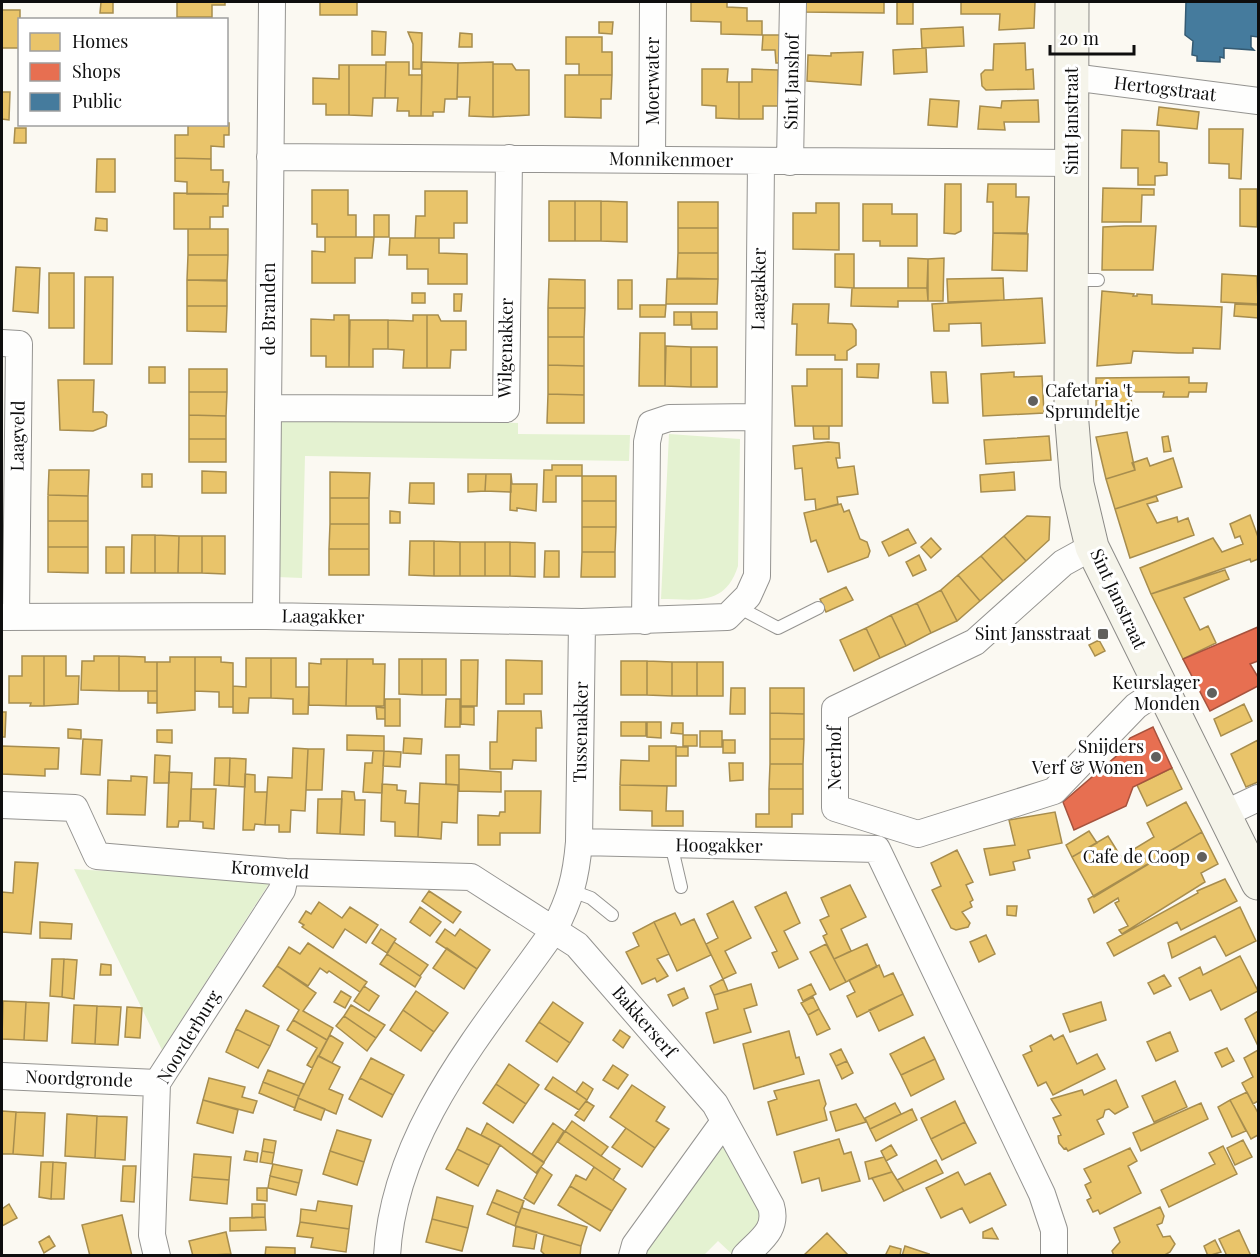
<svg xmlns="http://www.w3.org/2000/svg" width="1260" height="1257" viewBox="0 0 1260 1257" font-family="'Playfair Display',serif">
<rect width="100%" height="100%" fill="#fbf9f2"/>
<path fill="#e4f2d1" d="M280 420 518 423V434L630 435 629 461 305 456 302 578 277 577Z
M669 434 740 439 738 566C725 607 696 599 661 599Z
M74 869 270 882 162 1050Z
M720 1146 727 1148 765 1219 733 1255 718 1241 704 1255 640 1256Z"/>
<path fill="#e9c46a" stroke="#a78d4e" stroke-width="1.5" d="M101 2H113V13H100Z
M177 2H225V5H212V17H177Z
M320 2H357V15H320Z
M691 2H727V7L747 8V21H762V35L721 34V22L691 21Z
M804 2H884V13L804 12Z
M897 2H913V24H897Z
M961 2H1035L1034 28 999 30 1000 14H961Z
M2 10H20V48H2Z
M177 17H212V20H177Z
M599 22H613L612 34 599 33Z
M963 27 964 46 922 48 921 29Z
M372 31 386 32 385 55H372Z
M408 32 422 33 421 69H413V44Z
M460 33 472 34V47H459Z
M763 35H782V63H776L775 50H762Z
M566 37H602V52H612V75H579V64H566Z
M1025 43 1026 70 1033 69 1034 89 986 90 982 86 981 74 985 70H993L994 44Z
M926 48 927 72 894 74 893 50Z
M863 52 861 85 807 81 808 55 831 56V53Z
M386 62H409V75H422L421 116H409V111H397L398 98H385Z
M422 62 458 63 457 99H445L444 112H433V116H421Z
M493 62V117L469 116 470 97H457L458 63Z
M493 64H512L516 70H529V115L493 117Z
M339 65H349V115H326V104H313V78L339 79Z
M349 65H386L385 98H373L372 116 349 115Z
M702 69H728L727 82H739V119L716 118V106L702 105Z
M752 69 778 70V106H763V119H739V82H752Z
M565 75H612L611 99H601V118L565 117Z
M2 92H10L9 120 2 119Z
M930 99 959 101 957 127 928 125Z
M1038 100 1039 122H1004L1005 130 978 129 980 106 1001 108 1002 101Z
M1159 107 1199 112 1197 129 1157 125Z
M226 123H229V135H224V147L211 146V159L175 158V135H188V124Z
M15 128H26V143H14Z
M1209 129H1243L1241 179 1229 178V164L1209 163Z
M1122 130 1159 131V162L1167 163V175L1155 176V185H1138V168H1121Z
M175 158 211 159V170H223V182H229L228 194H187V182L175 181Z
M97 159H115V192H96Z
M945 184H961V231L955 234 944 233Z
M988 184H1016V197H1029L1027 233H993V202H987Z
M1103 188 1154 189V195H1142L1141 222H1102Z
M1240 189H1257V227L1240 226Z
M312 190H348V215H356V237H317V224H312Z
M425 191H467V223H454V238H415L416 216H425Z
M174 193 228 194V206H223V217H210V229H174Z
M549 201H575V241H549Z
M575 201H601V241H575Z
M601 201 627 202V242L601 241Z
M678 202H718V228H678Z
M816 203H839V250L793 249V213H816Z
M863 204H892V214H917V246H880V241H863Z
M374 215H389V237H374Z
M96 218 107 219V231L95 230Z
M1124 226H1156L1153 270H1102L1103 227Z
M678 228H718V253H678Z
M188 229H228V255H188Z
M993 233 1028 234 1027 271 992 270Z
M325 237H374L372 258H355V283H312V251L325 252Z
M390 238H439V253L467 254V284H428V269H407V255H389Z
M678 253H718V279L677 278Z
M835 254H854V288L835 287Z
M188 255H228L227 280H187Z
M908 258 928 259 927 288H908Z
M944 258 943 301H928V259Z
M16 267 40 268 38 313 13 311Z
M49 273H74V328H49Z
M1222 274 1257 276 1258 304 1221 302Z
M85 277H113L112 364H84Z
M1003 278 1004 300 948 302 947 279Z
M549 279 585 280V308H548Z
M667 279H718L717 304H666Z
M187 280 227 281V306H187Z
M618 280H632V309H618Z
M852 288H927L928 301H898V307L851 306Z
M1102 291 1134 294 1133 296H1137V294L1152 295V304L1222 307 1220 349 1193 348V353H1178L1133 351 1131 363 1097 366Z
M412 293H425V303H412Z
M454 294H462L461 311H454Z
M1042 298 1045 343 982 346 981 323 949 324V331H934L932 304Z
M793 304H829L828 323 852 324 856 330V345L847 351V360H835V355H796L797 324H792Z
M1235 304 1258 305V318L1234 316Z
M640 305H666L665 317H640Z
M187 306H227L226 332 187 331Z
M548 308H585L584 337H548Z
M674 312H691V325H674Z
M691 312H717V329H692Z
M334 315H349V367H326V356H311V319L334 320Z
M413 315H427V368H403L404 350 388 349V320L413 321Z
M427 315H438L441 321H466V350H451L450 368H427Z
M350 320H388V349H373V367H349Z
M640 333H665V386H639Z
M548 337H584V366L548 365Z
M666 346 691 347V387L665 386Z
M691 347H717V387H691Z
M857 364H879L878 378 857 377Z
M548 365 584 366V395L548 394Z
M149 367H165V383H149Z
M189 369H227V392H189Z
M807 369H842V426H795L792 386H807Z
M931 372H946L948 403H933Z
M1014 372V377L1042 376 1044 413 983 416 981 374Z
M1189 377V383H1207L1206 392H1189L1188 397H1163L1164 392H1131L1132 417H1096V378Z
M58 380H94L93 412H103L107 415 106 426 93 431 60 430Z
M189 392H227L226 416 189 415Z
M548 394 584 395V423H547Z
M189 415 226 416V439H189Z
M813 426H829V439H814Z
M1127 432 1135 470 1106 479 1096 437Z
M1049 436 1051 460 986 464 984 440Z
M1168 436 1171 451 1164 452 1162 437Z
M189 439H226V462H189Z
M828 442 839 443 840 458H836L838 468 854 466 858 494 837 497 838 504 816 510 815 499 805 500 802 468 795 469 793 446Z
M1147 458 1150 466 1173 458 1182 487 1115 509 1106 479 1135 470 1132 463Z
M552 465H582V476H556V502H543L544 470H552Z
M49 470H89L88 496 48 495Z
M202 471 226 472V493H202Z
M330 472 370 473 369 498H330Z
M1014 472 1015 490 981 492 980 475Z
M142 474H152V487H142Z
M468 474H486L485 491 468 492Z
M486 474H511V492L485 491Z
M511 474 512 484H537L536 511 517 508V511L510 510Z
M582 476H616V501H582Z
M410 483H434V504L409 503Z
M48 495 88 496V521H48Z
M1156 496 1158 501 1147 504 1157 523 1177 517 1178 522 1188 518 1194 535 1130 558 1115 509Z
M330 498H369V524H330Z
M582 501H616V527H582Z
M841 504 844 512 849 510 860 539 867 542 870 551 868 557 828 572 816 540 811 542 804 513Z
M390 511 400 512V523H390Z
M1250 515 1258 537V559L1251 562 1250 559 1151 594 1140 568 1213 538 1222 552 1243 544 1240 536 1235 538 1230 524Z
M1027 516 1050 517 1049 540 1026 561 1004 536Z
M48 521H88V547H48Z
M330 524H369V549H329Z
M582 527H616L615 552H582Z
M908 529 916 543 889 556 882 542Z
M132 535H155V573H131Z
M155 535 179 536 178 573H155Z
M179 536H202V573H178Z
M202 536H225V574L202 573Z
M1004 536 1026 561 1003 581 981 556Z
M931 538 941 549 931 558 921 547Z
M410 541H434V576L409 575Z
M434 541 460 542V576H434Z
M460 542H485V576H460Z
M485 542H510V576H485Z
M510 542 535 543V577L510 576Z
M48 547H88V573L48 572Z
M106 547H124V573H106Z
M329 549H369V575H329Z
M545 551H559V577H544Z
M582 552H615V577H581Z
M919 555 926 570 913 576 906 562Z
M981 556 1003 581 980 601 958 575Z
M1225 570 1229 579 1184 598 1200 630 1208 626 1216 643 1183 659 1151 594Z
M958 575 980 601 957 621 941 590Z
M846 587 853 600 826 612 820 599Z
M941 590 957 621 931 633 917 603Z
M917 603 931 633 906 646 891 615Z
M891 615 906 646 880 658 866 628Z
M866 628 880 658 854 671 840 640Z
M1099 640 1105 651 1095 656 1089 645Z
M22 656H44V706H30L31 703H9V676H22Z
M44 656H66V676H79L78 704 44 706Z
M94 656H119V691L81 690 82 661H94Z
M119 656 145 657V662H157V691H119Z
M170 657H195V710L157 713V662H170Z
M195 657H221V662L233 663V707H219V692L195 691Z
M246 658H271V698H249L248 713H233V686L246 687Z
M271 658H296V687H309L308 714H293V699L271 698Z
M321 659H347L346 706 309 705V663L321 664Z
M347 659H373V664H385L384 706H346Z
M399 659H422V695L399 694Z
M422 659H446V695H422Z
M461 660H478L477 706H461Z
M506 660 542 661V694H524V704H506Z
M621 661H647V695H621Z
M647 661 672 662V696L647 695Z
M672 662H697V696H672Z
M697 662H723V696H697Z
M731 688H745V714H730Z
M770 688H804V714L770 713Z
M148 691H157V703H148Z
M385 699H400V726H385Z
M446 699H460V727H445Z
M1244 704 1252 721 1221 736 1214 719Z
M376 707 385 708V719H377Z
M461 707H474V725L461 724Z
M498 711H541L542 728H536V761L513 760 512 769H490V742H497Z
M2 712H6L5 737H2Z
M770 713 804 714V739H770Z
M621 722H646V736H621Z
M647 722H661V738L647 737Z
M672 723H683V734L671 733Z
M68 729 81 730V739L68 738Z
M157 730H172V743L157 742Z
M700 731H722V747H700Z
M347 735 384 736V751L347 750Z
M683 735H697V746H683Z
M404 738 422 739 421 754 403 753Z
M83 739 102 740 100 775 81 774Z
M770 739H804L803 764H770Z
M723 740H735V753H723Z
M1258 740V782L1246 787 1231 754Z
M2 746 59 748 58 769H45V776L2 774Z
M649 746H676V786L620 785 621 760 649 761Z
M676 747H688V756H676Z
M293 748 308 749 305 811 291 810 290 832H279V825H265L268 777 292 778Z
M308 749H324L322 790H306Z
M373 751H384L382 793 363 792 365 763H372Z
M384 751 401 752 400 767 383 766Z
M155 755 170 756 169 783H154Z
M446 755H459V785L446 784Z
M215 758H230L229 786 214 785Z
M230 758 246 759 245 787 229 786Z
M729 763H743V780L730 781Z
M770 764H803V789H769Z
M1172 768 1182 789 1147 806 1137 785Z
M459 769 501 772V792L459 791Z
M169 772 192 773 190 821H179L178 827H167Z
M245 774 255 775V792H267L265 825 255 824 254 830H243Z
M131 776 147 777 145 815 107 814 108 780 131 781Z
M420 783 458 785 457 823 442 822 441 839 418 837Z
M382 784 397 785V790L406 791 405 803 419 804 418 837 395 836V822L381 821Z
M620 785 667 786 666 811H683V826H652V811L620 810Z
M191 789H216L214 829 203 828V822L190 821Z
M769 789H803V814H792V827H756V814H769Z
M342 791 354 792 355 800H365L364 835 340 834Z
M505 791H541L540 833H500V845H478V815L499 816 500 812H505Z
M318 799H342L340 834 317 833Z
M1186 802 1202 832 1094 897 1072 857 1108 836 1121 857 1154 837 1147 823Z
M1055 812 1062 843 1028 850 1030 858 1013 862 1015 870 990 875 984 849 1015 845 1009 820Z
M1089 831 1097 843 1072 857 1066 845Z
M1202 832 1218 864 1201 873 1205 882 1122 934 1119 930 1128 926 1115 903 1119 901 1118 898 1094 913 1088 899Z
M957 850 973 882 966 885 973 900 970 902 972 907 962 912 970 923 968 927 956 930 951 928 932 890 941 886 931 863Z
M15 862 38 863 31 934 2 932V892L13 893Z
M1225 879 1237 901 1181 930 1177 922 1114 956 1107 943 1198 893 1197 891Z
M850 885 866 917 841 929 851 951 834 959 823 936 827 934 820 920 829 916 821 898Z
M429 891 461 912 453 923 422 901Z
M786 892 800 923 784 931 798 959 779 968 772 953 777 951 755 907Z
M733 901 751 938 725 951 736 973 723 979 706 944 718 938 707 914Z
M319 902 342 918 350 907 378 925 366 943 345 929 333 948 302 927 304 925 299 922 306 911 311 914Z
M1007 906H1017L1016 916 1007 915Z
M420 907 441 922 430 936 410 922Z
M1240 907 1256 941 1226 956 1215 936 1172 958 1168 943Z
M675 913 681 925 694 919 711 955 677 971 654 922Z
M40 922 72 924 71 939 40 938Z
M654 922 669 954 657 959 668 976 657 982 655 978 642 984 626 952 639 946 633 933Z
M381 929 396 939 387 953 372 943Z
M445 929 455 936 460 929 490 950 477 969 436 942Z
M986 935 995 954 979 962 970 942Z
M394 942 428 965 420 976 387 954Z
M308 943 367 982 360 992 329 971 327 973 320 968 308 986 277 966 289 947 300 954Z
M826 944 846 982 830 990 810 952Z
M867 944 877 967 846 982 834 959Z
M447 948 477 969 464 989 433 968Z
M387 954 421 977 415 987 380 964Z
M1240 956 1258 991 1221 1010 1211 990 1190 1000 1179 978 1200 967 1203 975Z
M52 959H64L62 997 50 996Z
M64 959 77 960 74 999 62 997Z
M101 964 111 965V975H100Z
M879 965 884 977 893 973 903 994 857 1017 847 996 855 992 849 980Z
M277 966 316 993 303 1011 333 1028 327 1040 293 1020 299 1010 263 986Z
M1164 975 1171 986 1154 994 1148 983Z
M723 979 728 991 714 995 710 986Z
M751 984 757 1005 744 1009 751 1032 714 1043 706 1013 718 1009 714 995Z
M811 984 816 994 803 1001 798 990Z
M364 986 379 996 369 1011 354 1001Z
M684 988 688 998 673 1006 668 995Z
M341 991 351 997 345 1008 334 1002Z
M416 991 448 1013 434 1032 403 1010Z
M903 994 913 1015 879 1031 869 1010Z
M813 997 819 1009 808 1015 801 1003Z
M3 1001 26 1002 24 1040 2 1039Z
M26 1002 49 1003 47 1041 24 1040Z
M553 1002 583 1023 570 1043 539 1022Z
M1101 1002 1106 1020 1070 1032 1063 1014Z
M74 1005 97 1006 95 1044 72 1043Z
M351 1005 385 1025 376 1038 344 1016Z
M97 1006 121 1007 118 1045 95 1044Z
M127 1007 142 1008 140 1038 125 1037Z
M819 1009 830 1029 817 1035 808 1015Z
M246 1010 279 1026 270 1046 236 1029Z
M403 1010 434 1032 421 1051 390 1030Z
M1258 1011V1046L1245 1019Z
M344 1016 376 1038 367 1051 336 1026Z
M293 1020 327 1040 312 1068 307 1065 317 1048 287 1030Z
M539 1022 570 1043 557 1062 526 1041Z
M236 1029 270 1046 258 1068 226 1052Z
M620 1030 630 1037 623 1048 613 1040Z
M789 1031 796 1058 799 1057 804 1074 754 1089 743 1044Z
M1170 1032 1178 1051 1156 1061 1147 1042Z
M330 1035 343 1043 332 1063 319 1056Z
M1051 1035 1054 1040 1063 1035 1077 1064 1097 1054 1105 1069 1053 1095 1046 1082 1038 1086 1023 1055 1032 1051 1030 1046Z
M924 1037 935 1059 901 1075 890 1054Z
M1227 1048 1234 1061 1222 1067 1215 1053Z
M841 1049 847 1061 836 1066 830 1054Z
M1258 1050V1101L1253 1104 1242 1083 1253 1077 1244 1058Z
M318 1056 340 1067 329 1089 343 1095 336 1114 298 1098Z
M371 1058 404 1075 393 1095 360 1078Z
M935 1059 944 1079 911 1096 901 1075Z
M847 1061 853 1073 842 1079 836 1066Z
M509 1064 539 1085 526 1104 496 1084Z
M613 1065 628 1075 618 1089 603 1080Z
M268 1070 304 1084 299 1096 263 1082Z
M553 1077 587 1100 579 1110 545 1089Z
M209 1078 245 1087 242 1097 257 1101 253 1113 203 1100Z
M360 1078 393 1095 382 1117 349 1099Z
M819 1080 826 1104 824 1108 827 1120 777 1135 768 1102 777 1099 774 1091Z
M1116 1080 1128 1107 1115 1114 1109 1109 1105 1110 1103 1117 1097 1120 1104 1134 1068 1151 1066 1148 1064 1149 1059 1143 1058 1136 1061 1135 1053 1118 1061 1115 1051 1099 1082 1090 1084 1095Z
M1175 1081 1187 1107 1154 1122 1142 1096Z
M263 1082 299 1096 295 1108 259 1093Z
M583 1082 593 1089 587 1100 576 1092Z
M496 1084 526 1104 513 1123 483 1103Z
M632 1085 665 1107 656 1121 669 1129 655 1148 610 1117Z
M1247 1092 1258 1113V1135L1251 1139 1230 1100Z
M298 1098 325 1109 321 1120 294 1110Z
M203 1100 238 1110 233 1133 197 1123Z
M1230 1100 1246 1131 1232 1137 1218 1107Z
M586 1101 594 1106 584 1121 575 1115Z
M955 1101 965 1122 931 1139 921 1118Z
M895 1103 901 1114 870 1129 865 1118Z
M1201 1103 1208 1119 1141 1151 1133 1133Z
M856 1104 866 1122 836 1131 830 1112Z
M912 1109 917 1120 876 1141 870 1129Z
M2 1111 16 1112 13 1154H2Z
M16 1112 45 1113 43 1156 13 1154Z
M67 1114 97 1116 95 1158 65 1156Z
M97 1116 127 1117 125 1160 95 1158Z
M572 1121 608 1147 601 1156 565 1131Z
M965 1122 976 1143 942 1160 931 1139Z
M487 1123 544 1163 536 1173 500 1145 481 1135Z
M553 1123 564 1131 544 1162 532 1154Z
M467 1128 500 1145 489 1165 457 1149Z
M626 1128 655 1148 642 1167 612 1147Z
M337 1130 371 1140 364 1162 330 1151Z
M565 1131 620 1169 613 1180 558 1142Z
M264 1139 276 1141 274 1153 262 1151Z
M839 1139 844 1154 851 1152 860 1181 822 1191 819 1178 802 1183 794 1152Z
M1243 1140 1252 1157 1235 1165 1227 1148Z
M891 1145 897 1155 886 1161 881 1151Z
M1223 1146 1237 1174 1169 1207 1161 1190 1215 1164 1209 1153Z
M1130 1148 1137 1161 1128 1166 1141 1193 1100 1214 1098 1210 1093 1212 1087 1200 1091 1198 1085 1185 1091 1182 1084 1169Z
M457 1149 489 1165 478 1186 446 1169Z
M246 1151 258 1153 257 1162 244 1160Z
M262 1151 274 1153 272 1164 260 1162Z
M330 1151 364 1162 357 1185 323 1174Z
M194 1154 231 1157 229 1180 192 1177Z
M884 1157 892 1172 869 1179 865 1162Z
M936 1160 943 1173 904 1191 897 1180Z
M41 1162H53L51 1199 39 1197Z
M53 1162 66 1163 64 1199H51Z
M273 1164 302 1170 299 1183 270 1176Z
M123 1166H136L134 1202 121 1201Z
M541 1167 552 1175 534 1204 524 1198Z
M594 1167 626 1189 612 1211 570 1186 576 1175 586 1180Z
M892 1172 904 1191 884 1201 872 1178Z
M958 1172 965 1185 990 1173 1006 1205 970 1223 962 1208 941 1218 926 1188Z
M270 1176 299 1183 296 1195 268 1188Z
M192 1177 229 1180 227 1204 190 1200Z
M570 1186 612 1211 600 1231 558 1205Z
M257 1188H267V1201L257 1200Z
M497 1190 524 1201 519 1213 492 1202Z
M437 1197 473 1206 468 1228 432 1219Z
M318 1201 352 1206 349 1229 300 1222 301 1209 316 1211Z
M492 1202 519 1213 515 1226 487 1214Z
M523 1203 522 1208 587 1227 581 1246 515 1226Z
M9 1204 17 1218 2 1226V1209Z
M252 1204H265V1217L252 1218Z
M1160 1207 1164 1216 1162 1223 1157 1225 1163 1237 1170 1236 1175 1244 1170 1252 1163 1256H1114L1112 1251 1120 1242 1114 1228Z
M122 1215 132 1256H90L82 1225Z
M265 1217 266 1230 230 1231V1218Z
M432 1219 468 1228 462 1251 426 1242Z
M300 1222 349 1229 346 1252 311 1247 313 1238 297 1236Z
M516 1226 537 1232 534 1249 513 1246Z
M992 1228 998 1239 983 1238V1232Z
M1239 1230 1251 1256H1227L1219 1239Z
M226 1232 231 1254 193 1256 189 1241Z
M827 1233 849 1256H804V1255Z
M544 1235 581 1246 580 1256 545 1255 541 1251Z
M49 1236 55 1246 44 1253 39 1242Z
M1215 1240 1221 1252 1208 1256 1204 1246Z
M890 1246 901 1249 900 1256H885Z
M905 1246 929 1254H930L902 1256Z
M266 1247 295 1248V1256H265Z"/>
<path fill="#e76f51" stroke="#a6523d" stroke-width="1.5" d="M1258 627V661L1250 664 1258 677V686L1210 711 1183 659Z
M1153 727 1172 768 1133 787 1126 806 1074 830 1063 802 1121 752 1130 738Z"/>
<path fill="#457b9d" stroke="#345a72" stroke-width="1.5" d="M1186 2H1258V37L1251 36V47L1254 50 1224 48V58L1220 57V62L1197 61V56L1192 55 1193 41 1185 35Z"/>
<g fill="none" stroke-linecap="round" stroke-linejoin="round">
<g stroke="#959491" stroke-width="14">
<path id="lane" d="M1073 280H1098
M738 607 778 628 818 608
M671 844 681 887
M572 891 591 898 612 915"/>
</g>
<g stroke="#959491" stroke-width="28">
<path id="street" d="M1072 77 1258 101
M270 157 1071 163
M652 160 653 2
M790 162 793 2
M2 343 19 344 16 617
M269 408 506 409 509 158
M1092 547 1063 563 975 642 835 709V808L918 834 1054 791 1136 706 1161 689
M266 616 272 2
M2 617 266 616 582 622 727 617 748 596 757 576 761 162
M645 621 647 442 651 424 669 418 757 417
M2 805 75 808 97 856 286 872 471 877 577 945 715 1104 771 1206C778 1230 760 1240 745 1256
M1224 814 1258 798
M579 842 582 622
M2 1076 157 1083
M157 1256 152 1235 157 1083 282 890 286 872
M387 1256C394 1129 485 1029 554 930 570 899 576 878 579 842L877 849 1042 1194 1054 1230V1256
M632 1256 635 1245 723 1123"/>
</g>
<g stroke="#8b8a87" stroke-width="35">
<path id="secondary" d="M1072 2 1071 411 1077 484 1092 547 1258 883"/>
</g>
<use href="#lane" stroke="#fefefd" stroke-width="12"/>
<use href="#street" stroke="#fefefd" stroke-width="26"/>
<use href="#secondary" stroke="#f5f4ea" stroke-width="33"/>
</g>
<g fill="#61605e" stroke="#fff" stroke-width="2">
<circle cx="1033" cy="401" r="6"/>
<rect x="1097" y="628" width="12" height="12" rx="3"/>
<circle cx="1212" cy="693" r="6"/>
<circle cx="1156" cy="757" r="6"/>
<circle cx="1202" cy="857" r="6"/>
</g>
<g text-anchor="middle" stroke-width="6" stroke-linejoin="round" paint-order="stroke">
<g font-size="18" fill="#0e0e0e" stroke="#fff">
<text transform="translate(653 81) rotate(-90)" y="6">Moerwater</text>
<text transform="translate(792 82) rotate(-89)" y="6">Sint Janshof</text>
<text transform="translate(1165 89) rotate(7)" y="6">Hertogstraat</text>
<text transform="translate(1072 121) rotate(-90)" y="6">Sint Janstraat</text>
<text transform="translate(671 160) rotate(1)" y="6">Monnikenmoer</text>
<text transform="translate(759 289) rotate(-89)" y="6">Laagakker</text>
<text transform="translate(269 309) rotate(-90)" y="6">de Branden</text>
<text transform="translate(506 348) rotate(-89)" y="6">Wilgenakker</text>
<text transform="translate(18 436) rotate(-89)" y="6">Laagveld</text>
<text transform="translate(1118 599) rotate(65)" y="6">Sint Janstraat</text>
<text transform="translate(323 617) rotate(1)" y="6">Laagakker</text>
<text transform="translate(581 732) rotate(-89)" y="6">Tussenakker</text>
<text transform="translate(835 758) rotate(-90)" y="6">Neerhof</text>
<text transform="translate(719 846) rotate(1)" y="6">Hoogakker</text>
<text transform="translate(270 870) rotate(4)" y="6">Kromveld</text>
<text transform="translate(644 1022) rotate(49)" y="6">Bakkerserf</text>
<text transform="translate(189 1037) rotate(-59)" y="6">Noorderburg</text>
<text transform="translate(79 1079) rotate(2)" y="6">Noordgronde</text>
</g>
<g font-size="18" fill="#0e0e0e" stroke="#fff" text-anchor="end">
<text x="1045" y="397" text-anchor="start">Cafetaria 't<tspan x="1045" dy="21">Sprundeltje</tspan></text>
<text x="1091" y="640">Sint Jansstraat</text>
<text x="1200" y="689">Keurslager<tspan x="1200" dy="21">Monden</tspan></text>
<text x="1144" y="753">Snijders<tspan x="1144" dy="21">Verf &amp; Wonen</tspan></text>
<text x="1190" y="863">Cafe de Coop</text>
</g>
</g>
<rect width="1260" height="1257" fill="none" stroke="#0e0e0e" stroke-width="6"/>
<rect x="18" y="18" width="210" height="108" fill="#ffffff" stroke="#9f9f9f" stroke-width="1.5"/>
<rect x="30" y="33" width="30" height="18" fill="#e9c46a" stroke="#9f9f9f" stroke-width="1.5"/>
<text x="72" y="48" font-size="18" fill="#0e0e0e">Homes</text>
<rect x="30" y="63" width="30" height="18" fill="#e76f51" stroke="#9f9f9f" stroke-width="1.5"/>
<text x="72" y="78" font-size="18" fill="#0e0e0e">Shops</text>
<rect x="30" y="93" width="30" height="18" fill="#457b9d" stroke="#9f9f9f" stroke-width="1.5"/>
<text x="72" y="108" font-size="18" fill="#0e0e0e">Public</text>
<path d="M1050 45v9h84v-9" fill="none" stroke="#0e0e0e" stroke-width="3"/>
<text x="1059" y="45" font-size="18" fill="#0e0e0e" stroke="#ffffff" stroke-width="4.5" paint-order="stroke">20 m</text>
</svg>
